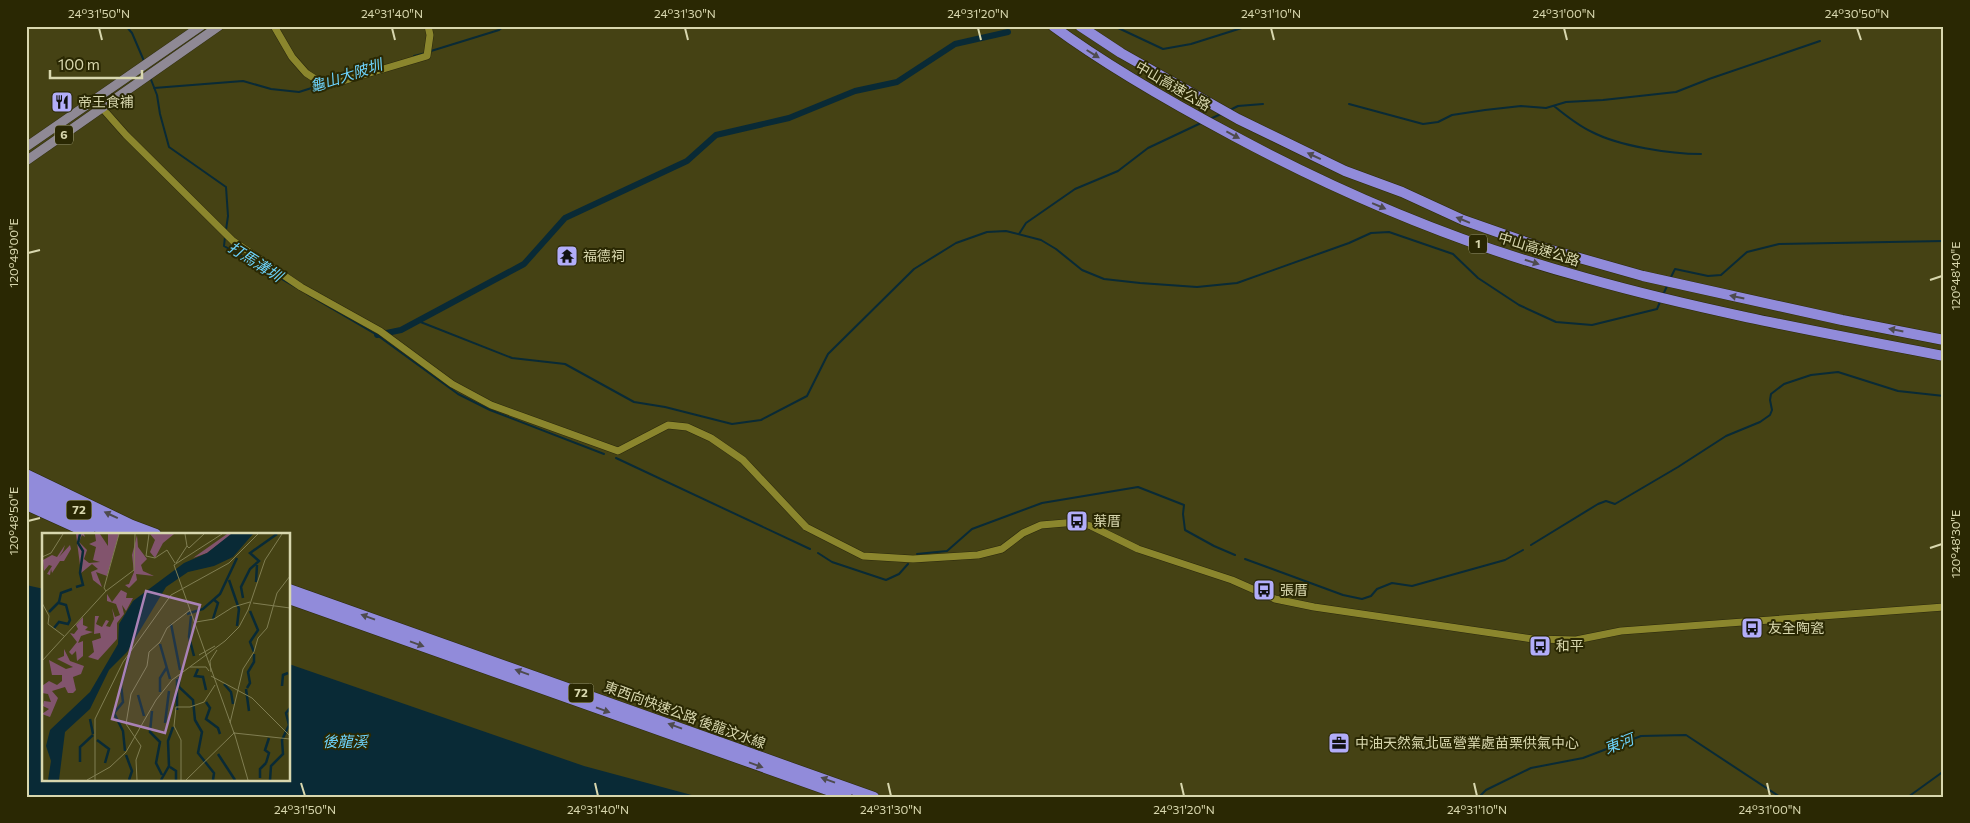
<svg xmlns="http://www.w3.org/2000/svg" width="1970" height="823" viewBox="0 0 1970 823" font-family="Commissioner,'Noto Sans TC',sans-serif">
<rect width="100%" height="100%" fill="#454214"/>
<path fill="#092a36" d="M26 585 44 589V779H289V664L584 766 699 797H26Z"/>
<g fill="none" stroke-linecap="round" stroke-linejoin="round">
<path stroke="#092a36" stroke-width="2" d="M126 26 132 33 144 61
M1114 26 1163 49 1191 44 1248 26
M431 51 499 30 504 26
M414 56 426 53
M150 77 157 95 160 114 169 147 226 187 228 216 226 230
M154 88 243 81 271 89 299 92 321 85
M1349 104 1423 124 1438 122 1452 115 1485 110 1521 106 1546 108 1566 102 1603 100 1676 92 1709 79 1820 41
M1554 106C1565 115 1579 126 1592 132 1619 146 1670 154 1701 154
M1230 110 1238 106 1263 104
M1210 119 1221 114
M1019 234 1026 223 1075 189 1118 171 1148 148 1201 123
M225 237 224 246 299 289
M1670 279 1675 269 1708 276 1721 275 1747 252 1779 244 1944 241
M307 294 377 335 458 394 490 410 604 454
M1663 295 1667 286
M418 321 512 358 565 364 634 402 665 407 732 424 761 420 807 396 828 354 914 269 956 243 987 232 1006 231 1041 240 1056 249 1082 270 1104 279 1140 283 1197 287 1237 283 1349 243 1371 233 1389 232 1453 254 1478 278 1519 305 1556 322 1592 325 1657 309 1660 302
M616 458 810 549
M1531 545 1598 504 1606 501 1615 504 1678 467 1726 436 1760 422 1770 415 1772 410 1770 400 1771 394 1784 384 1811 375 1838 372 1898 391 1944 396
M818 553 832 562 886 580 899 574 908 564
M917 554 947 551 972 529 1042 503 1138 487 1184 505 1183 514 1185 530 1214 546 1235 555
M1245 559 1343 595 1362 599 1371 596 1377 589 1392 583 1412 586 1505 560 1523 550
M1479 797 1486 790 1531 768 1583 758 1641 736 1686 735 1780 797
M1908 797 1944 771"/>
<path stroke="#092a36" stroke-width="6" d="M377 335 401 330 524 264 565 218 687 161 716 135 789 118 855 91 897 82 955 44 1008 32"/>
<g stroke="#2a280d" stroke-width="8">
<path id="minor" d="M274 26 292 57 306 73 326 86 427 56 430 35 428 26
M95 100 126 135 233 241 301 287 380 331 452 384 491 405 618 451 668 425 687 427 711 438 743 460 806 527 863 556 913 559 978 555 1002 549 1023 533 1041 525 1077 522 1091 526 1138 549 1232 580 1275 599 1314 607 1533 639 1576 640 1621 631 1944 607"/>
</g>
<g stroke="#2a280d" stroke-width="10">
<path id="major" d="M26 147 201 26
M26 161 219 26"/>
</g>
<g stroke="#2a280d" stroke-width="11">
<path id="highway" d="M1053 26C1110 68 1172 103 1234 136 1346 196 1463 245 1586 278 1703 311 1824 333 1944 356
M1080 26 1121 53 1238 119 1345 171 1402 192 1463 220 1537 246 1643 276 1842 320 1944 340
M26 474 132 525 156 534
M26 485 132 534
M26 495 112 534
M26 505 90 534
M289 589 874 797
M289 599 847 797"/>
</g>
<use href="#minor" stroke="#8b862d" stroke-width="7"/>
<use href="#major" stroke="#8f8995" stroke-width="9"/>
<use href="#highway" stroke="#918bda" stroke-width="10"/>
</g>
<defs><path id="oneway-solid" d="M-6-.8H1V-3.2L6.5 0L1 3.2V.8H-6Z" transform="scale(1.25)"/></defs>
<g fill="#4e4b4e">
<use href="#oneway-solid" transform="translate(1093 54) rotate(32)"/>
<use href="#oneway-solid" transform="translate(1233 135) rotate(28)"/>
<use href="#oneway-solid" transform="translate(1314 156) rotate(-155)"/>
<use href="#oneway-solid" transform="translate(1379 206) rotate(23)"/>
<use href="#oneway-solid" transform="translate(1463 220) rotate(-158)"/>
<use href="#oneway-solid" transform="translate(1532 262) rotate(17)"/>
<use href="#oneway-solid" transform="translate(1737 297) rotate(-168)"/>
<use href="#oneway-solid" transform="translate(1896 330) rotate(-169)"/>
<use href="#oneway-solid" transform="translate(111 515) rotate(-155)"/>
<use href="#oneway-solid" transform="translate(368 617) rotate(-160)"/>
<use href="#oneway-solid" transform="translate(417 644) rotate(20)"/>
<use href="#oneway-solid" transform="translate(522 672) rotate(-160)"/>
<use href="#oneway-solid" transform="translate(603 710) rotate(20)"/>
<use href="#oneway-solid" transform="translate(675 726) rotate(-160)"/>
<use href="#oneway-solid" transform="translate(756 765) rotate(20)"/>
<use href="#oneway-solid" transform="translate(828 780) rotate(-160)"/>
</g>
<path fill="none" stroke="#d8d7ae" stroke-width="2" d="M99 28 102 40M392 28 395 40M685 28 688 40M978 28 981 40M1271 28 1274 40M1564 28 1567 40M1857 28 1861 40M28 253 40 250M1930 280 1942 276M28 521 40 518M1930 548 1942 544M301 783 305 796M595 783 598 796M888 783 891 796M1181 783 1184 796M1474 783 1477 796M1767 783 1770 796"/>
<defs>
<g id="restaurant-square" transform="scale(1.125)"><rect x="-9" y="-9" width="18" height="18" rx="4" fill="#b2adf9" stroke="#2a2803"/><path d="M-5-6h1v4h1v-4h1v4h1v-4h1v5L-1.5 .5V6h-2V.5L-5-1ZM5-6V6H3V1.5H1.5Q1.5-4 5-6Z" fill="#111"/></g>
<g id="temple-square" transform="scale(1.125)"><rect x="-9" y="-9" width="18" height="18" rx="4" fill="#b2adf9" stroke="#2a2803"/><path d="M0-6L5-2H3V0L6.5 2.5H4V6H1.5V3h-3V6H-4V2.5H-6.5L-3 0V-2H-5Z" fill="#111"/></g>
<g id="bus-square" transform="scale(1.125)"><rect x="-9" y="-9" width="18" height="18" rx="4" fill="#b2adf9" stroke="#2a2803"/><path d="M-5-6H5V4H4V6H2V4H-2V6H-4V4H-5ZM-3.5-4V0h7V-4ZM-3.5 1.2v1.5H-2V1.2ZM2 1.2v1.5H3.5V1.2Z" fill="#111"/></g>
<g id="office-square" transform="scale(1.125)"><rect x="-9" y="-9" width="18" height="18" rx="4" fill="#b2adf9" stroke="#2a2803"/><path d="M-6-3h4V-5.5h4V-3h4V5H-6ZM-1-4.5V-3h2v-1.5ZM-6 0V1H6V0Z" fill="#111"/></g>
</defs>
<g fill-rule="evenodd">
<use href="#restaurant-square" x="62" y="102"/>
<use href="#temple-square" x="567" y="256"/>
<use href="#bus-square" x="1077" y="521"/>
<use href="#bus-square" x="1264" y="590"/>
<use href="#bus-square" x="1752" y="628"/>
<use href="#bus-square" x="1540" y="646"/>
<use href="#office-square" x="1339" y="743"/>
</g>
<g text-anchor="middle" stroke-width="4" stroke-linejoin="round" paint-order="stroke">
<g fill="#2a2803" stroke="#a4a27b" stroke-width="1">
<rect x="55" y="125.5" width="18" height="19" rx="4"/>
<rect x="1469" y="234.5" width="18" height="19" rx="4"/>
<rect x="66.5" y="500.5" width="25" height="19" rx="4"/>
<rect x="568.5" y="683.5" width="25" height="19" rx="4"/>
</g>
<g font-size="12" font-weight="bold" fill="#d8d7ae">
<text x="64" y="139">6</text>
<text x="1478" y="248">1</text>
<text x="79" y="514">72</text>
<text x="581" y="697">72</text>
</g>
<g font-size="14" fill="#d8d7ae" stroke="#2a2803">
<text transform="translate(1173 86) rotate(30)" y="5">中山高速公路</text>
<text transform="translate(1539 249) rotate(17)" y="5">中山高速公路</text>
<text transform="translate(685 715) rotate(20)" y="5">東西向快速公路 後龍汶水線</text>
</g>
<g font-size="14" fill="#d8d7ae" stroke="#2a2803" text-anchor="start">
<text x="78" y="107">帝王食補</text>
<text x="583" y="261">福德祠</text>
<text x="1093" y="526">葉厝</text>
<text x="1280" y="595">張厝</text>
<text x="1768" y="633">友全陶瓷</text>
<text x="1556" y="651">和平</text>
<text x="1355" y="748">中油天然氣北區營業處苗栗供氣中心</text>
</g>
<g font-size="15" font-style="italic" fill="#6dd3fc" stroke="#2a2803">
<text transform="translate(346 76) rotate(-18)" y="5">龜山大陂圳</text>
<text transform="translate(255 262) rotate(32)" y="5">打馬溝圳</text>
<text x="345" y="747">後龍溪</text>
<text transform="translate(1619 744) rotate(-21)" y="5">東河</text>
</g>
</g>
<g transform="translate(42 533)">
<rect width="248" height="248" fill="#454214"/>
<path d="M34 1H42L43 4 40 2 37 9 45 17 42 26 47 30 58 29 51 27 54 14 47 11 54 8 53 1H58L66 13V1H77L65 43 54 39 60 54 51 47 49 39 56 36 50 31 39 40ZM108 1H132L121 10 113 25 108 19 113 7ZM185 1H190L165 20 151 25ZM95 2 96 14 105 26 99 32 101 38 112 43 94 41 95 47 87 55 83 52 87 51 92 39 90 22ZM23 12 21 18 17 24 28 12 29 16 22 28H18L10 40 9 36 8 42 5 41 10 33 7 32 2 38 1 27 10 22 15 24ZM79 57 85 60 84 65H91L84 78 80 72 82 81 75 90V106L56 127 46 124 52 119 50 108 59 105 58 100 52 101 53 83H57L54 91 60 94 64 87 67 88 64 93 68 94 72 86 70 75 73 84 78 82 74 71 65 68V61L70 69ZM41 84V92L46 94 43 97 51 99 39 103 36 110 41 108V123L35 128 34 118 30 122 27 119 35 109 28 100 32 101 36 96 34 92ZM22 116 28 128 42 133 39 141 31 144 34 157 31 160H26L23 154 10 158 16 165 8 184 0 181 7 176 1 173 2 168 9 169 6 161 0 160V153L7 148 15 152 20 148V142H10L7 127 24 136 31 134 15 126 22 123Z" fill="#82546d"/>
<path d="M189 1H211L191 24 172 33 146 39 124 54 85 119 67 137 48 176 23 199 17 247H6L9 228 4 213 8 197 48 159 76 111 77 91 91 68 142 30 165 20Z" fill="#092a36"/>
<path fill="none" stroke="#092a36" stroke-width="2.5" d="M187 47 197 76 195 93M214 49 215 32M34 54 41 52 38 40 41 18 36 10 38 1M201 65 199 54 208 36 217 28 208 20 235 1M208 78 216 97 208 109 212 119M7 79 17 69 19 60 30 56M145 81 161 76 178 61 195 25M149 83 147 104 152 123M171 86 176 70 171 66M129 91 138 137M12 95 17 89 26 91 28 87 24 72 17 70M118 111 128 146M156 136 153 143 161 144 164 157M137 144V154L151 167 153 187 160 199 156 220 172 240 171 247M135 146V177M182 151 189 159 191 171M240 153 241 142 246 140M205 155 208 150 206 139 212 129V121M204 156 207 178M118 159V145L125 134M96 162 102 183M164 169 168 175 164 186 176 195 178 201M110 178 108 199 118 209 114 230 120 242M48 186 51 201M123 190 127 158M55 207 67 216 63 230M83 218 81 198 72 180 81 169 79 152 87 124M176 221 193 247M84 222 90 238 87 247M38 229V214L51 202M224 230 227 220 223 217 227 205M128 234 134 238V247M218 245V236L224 230M119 247 127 233 126 208 131 194M228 247 229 233 241 221 240 207 247 192 244 180 248 175"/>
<path fill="none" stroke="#807e52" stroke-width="1" d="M107 1 104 23 113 25 125 17 133 30M180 1 132 32 192 200M145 13 147 15 162 1M0 24 9 20 21 1M134 30 145 13 143 1M64 58 62 55 77 1M0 70 7 83 6 91 22 103M211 70 248 75M154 89 172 86 191 74 208 69M157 122 173 113M0 128 64 58 92 37 93 1M148 134H164L167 138M169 139 168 128 175 117M169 143 210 165 248 203M188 190 201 136 212 119 216 105 225 95 235 60 248 43M192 199 206 247M45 247 68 234 84 219 114 167 130 147 183 108 197 94 206 77 223 27 240 1M53 247V186L81 129 129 62 187 30 216 1M95 247 94 227 99 213 84 191 89 161 105 133 107 119 118 109 125 95 148 77M139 247V207L132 193 134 174H148L162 169 173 152M144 247 192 200 248 206"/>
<path fill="#aa82b6" fill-opacity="0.15" stroke="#aa82b6" stroke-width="2.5" d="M104 58 158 72 123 200 70 186Z"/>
<rect width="248" height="248" fill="none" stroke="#d8d7ae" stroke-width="2.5"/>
</g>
<rect width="1970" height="823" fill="none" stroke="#2a2803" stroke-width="55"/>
<path d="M50 70v8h92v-8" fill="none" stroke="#d8d7ae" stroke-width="2.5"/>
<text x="58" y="70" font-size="15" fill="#d8d7ae" stroke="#2a2803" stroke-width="4" paint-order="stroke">100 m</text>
<rect x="28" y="28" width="1914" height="768" fill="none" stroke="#d8d7ae" stroke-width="2"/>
<g font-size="12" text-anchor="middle" fill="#d8d7ae">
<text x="99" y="18">24°31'50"N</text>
<text x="392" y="18">24°31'40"N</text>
<text x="685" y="18">24°31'30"N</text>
<text x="978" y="18">24°31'20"N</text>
<text x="1271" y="18">24°31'10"N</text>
<text x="1564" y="18">24°31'00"N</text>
<text x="1857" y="18">24°30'50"N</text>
<text transform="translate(14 253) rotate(-90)" y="4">120°49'00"E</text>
<text transform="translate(1956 276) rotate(-90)" y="4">120°48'40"E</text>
<text transform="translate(14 521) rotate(-90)" y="4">120°48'50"E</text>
<text transform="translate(1956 544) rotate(-90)" y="4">120°48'30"E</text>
<text x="305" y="814">24°31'50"N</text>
<text x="598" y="814">24°31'40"N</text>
<text x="891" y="814">24°31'30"N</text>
<text x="1184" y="814">24°31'20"N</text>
<text x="1477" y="814">24°31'10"N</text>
<text x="1770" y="814">24°31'00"N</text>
</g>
</svg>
